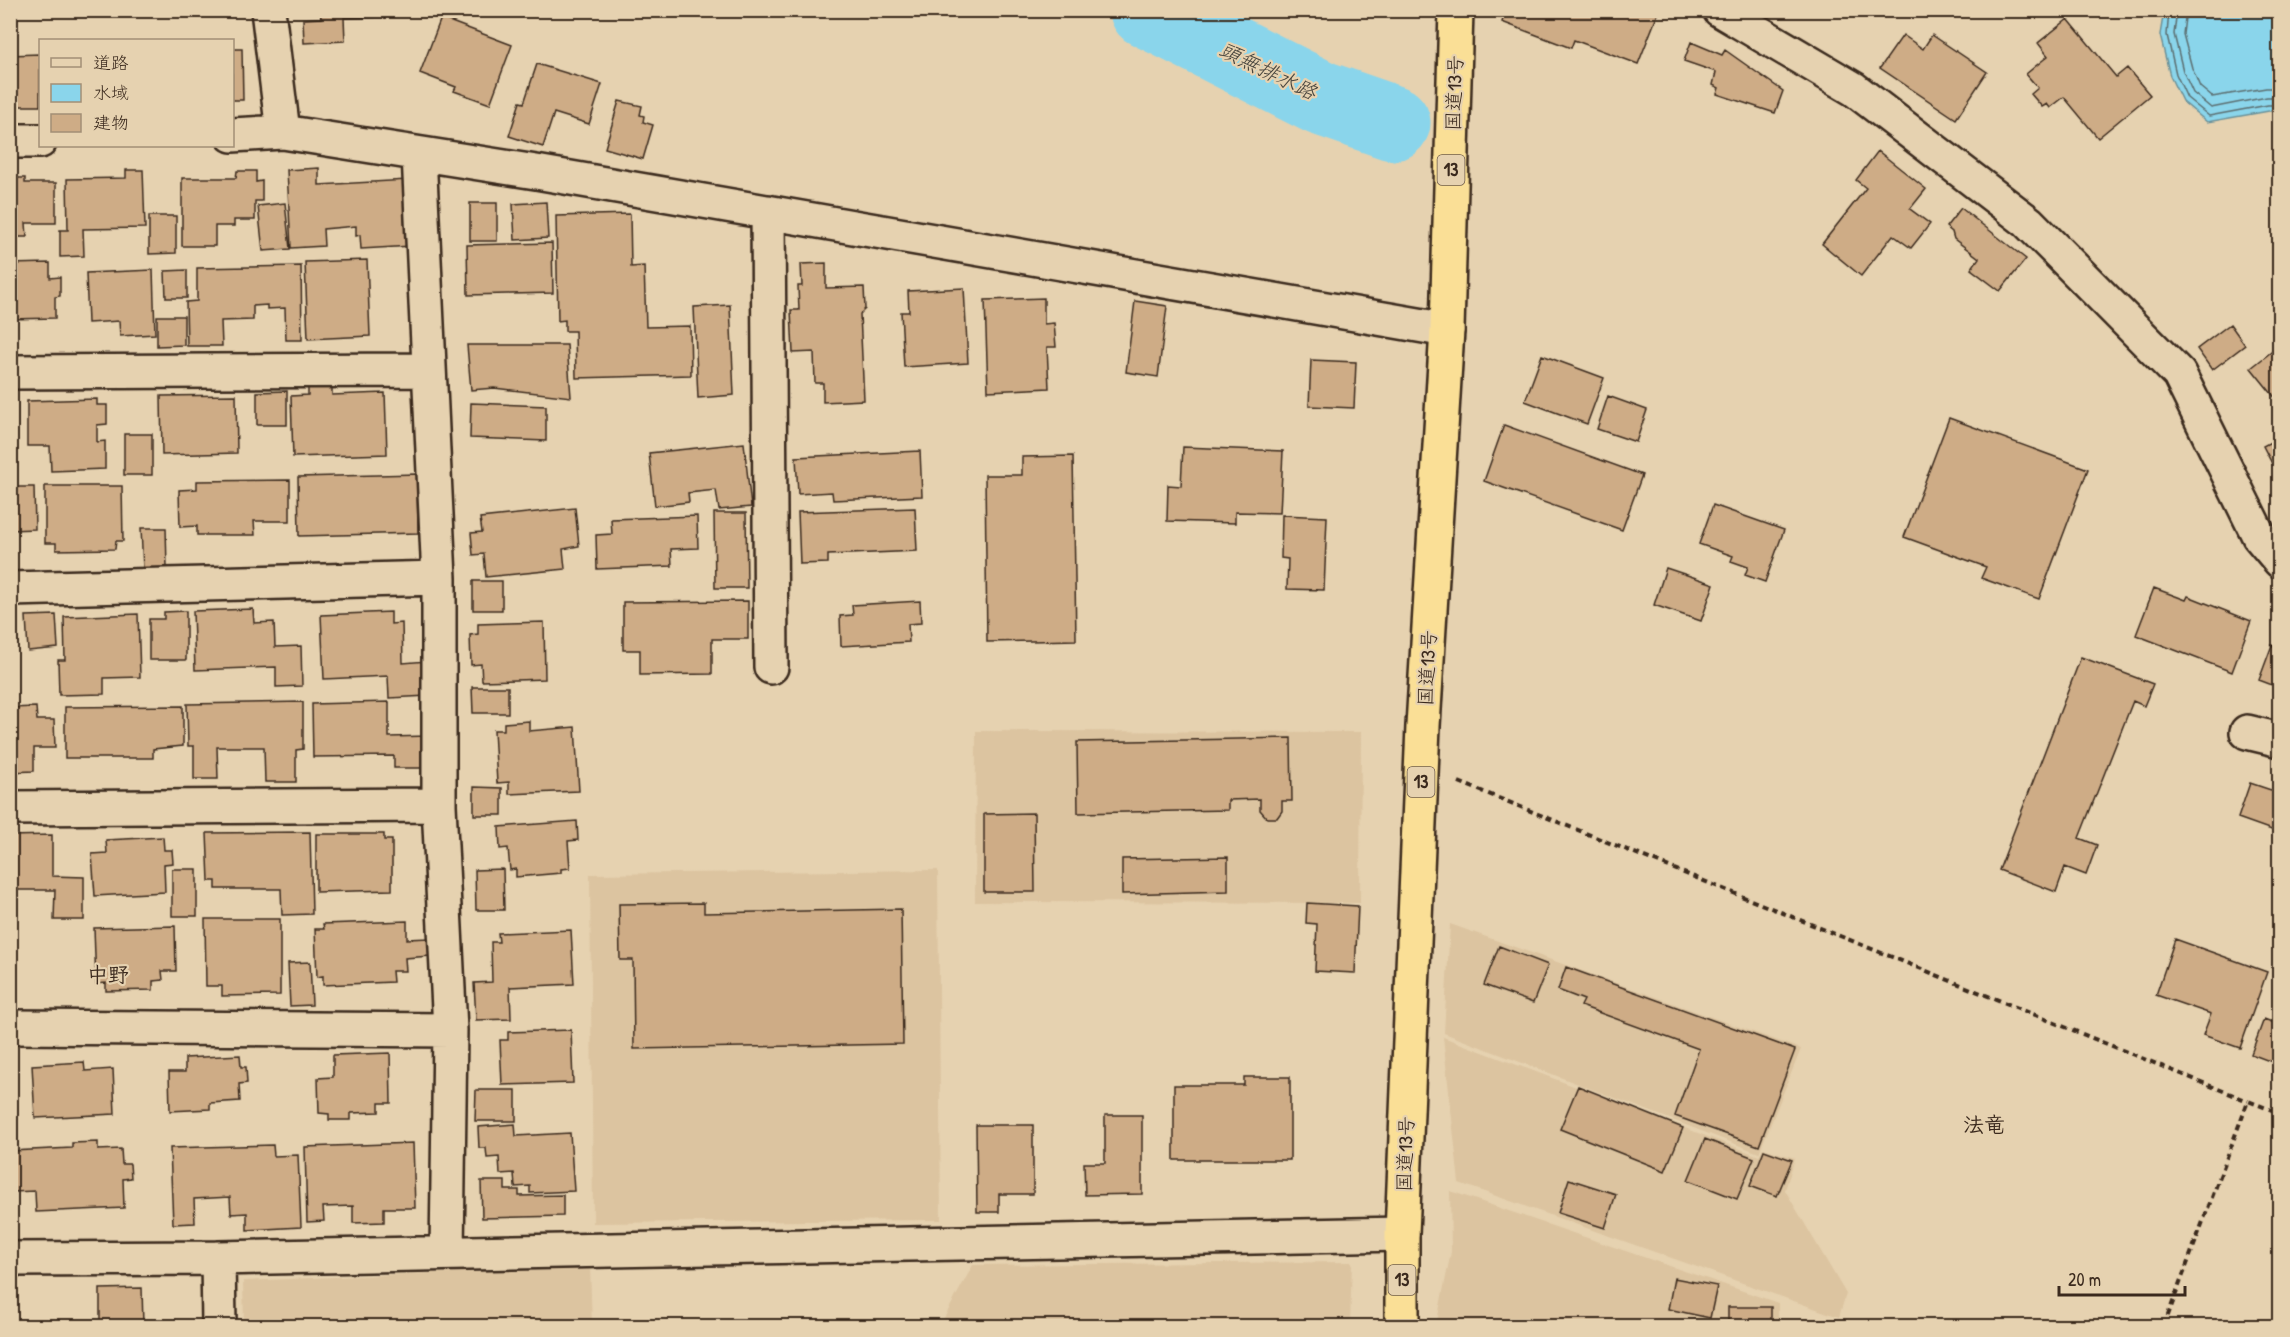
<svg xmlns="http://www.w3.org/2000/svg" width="2290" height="1337" viewBox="0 0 2290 1337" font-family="'Patrick Hand','Klee One',sans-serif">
<rect width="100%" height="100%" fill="#e6d2b0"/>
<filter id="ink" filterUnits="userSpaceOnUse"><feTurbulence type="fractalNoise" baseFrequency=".0167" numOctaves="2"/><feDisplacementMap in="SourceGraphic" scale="12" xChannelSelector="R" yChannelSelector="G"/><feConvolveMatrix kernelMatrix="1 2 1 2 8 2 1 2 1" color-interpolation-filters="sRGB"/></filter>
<g filter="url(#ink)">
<path fill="#dcc4a0" d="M976 731 1361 732 1360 903 975 902Z
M938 870 941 1220 593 1223 590 874Z
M1450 924 1801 1049 1759 1153 1444 1033Z
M1443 1037 1759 1156 1763 1148 1795 1158 1785 1190 1846 1294 1839 1317 1459 1183Z
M1450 1191 1778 1303V1326H1436L1451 1252Z
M1352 1262 1350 1326H244L243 1281 590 1266 592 1326 943 1320 973 1265Z"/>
<path fill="#8ad5eb" stroke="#6a9199" stroke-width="1.5" d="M2164 11H2279V111H2269L2207 122 2182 101 2170 76 2160 35Z"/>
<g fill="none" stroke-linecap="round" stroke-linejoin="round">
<path stroke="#5b6e70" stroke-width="1.5" d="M2169 10 2167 35 2176 74 2187 98 2209 116 2268 105H2280
M2177 10 2174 34 2183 71 2193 93 2211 108 2267 97H2280
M2186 10 2183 34 2192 68 2200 87 2212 97 2266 88H2280"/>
<path stroke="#8ad5eb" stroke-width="75" d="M1147 10 1321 98 1393 123"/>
</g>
<path fill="#ceac86" stroke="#3b2a1e" stroke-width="1.5" d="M320 10H386L387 17 344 18 345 41 304 43 303 19 321 18Z
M1506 10H1657L1659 11 1638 64 1574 40 1571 48 1502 22Z
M441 18 512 45 490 104 454 91 456 87 420 73Z
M2068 19 2116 77 2127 68 2150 95 2098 138 2064 97 2050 108 2047 104 2042 107 2031 94 2038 88 2026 74 2048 56 2038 43Z
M1903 35 1923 49 1932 35 1987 72 1956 119 1880 68Z
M1691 42 1722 55 1725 50 1783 91 1775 113 1717 94 1719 88 1713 85 1716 72 1684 61Z
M232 49H242L243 100H232Z
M40 54V106H10V55Z
M537 64 602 84 589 124 554 113 543 147 509 136 520 102 524 103Z
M619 101 642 106 640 115 644 116 643 122 653 125 643 159 605 148Z
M1878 151 1926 189 1910 209 1930 224 1911 248 1893 235 1861 276 1822 244 1866 188 1856 180Z
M319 168V185L408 180 412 246 361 249 360 235 356 236V226L323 229 324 246 291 248 287 170Z
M126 170H143L145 228 83 229 84 256 60 257V230H68L67 179 126 178Z
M237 171H256V182L262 181V201H255V220H234V226H215V246H182V178H236Z
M10 178H25V183H56V223H26L27 237H10Z
M546 202 548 238 515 240 513 204Z
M285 203 290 249 263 251 258 206Z
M470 203H497V241H470Z
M1961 208 2026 259 2000 291 1971 269 1979 258 1954 239 1952 232 1946 227Z
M630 214 631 267 644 266 646 327 690 326 691 375 576 378 575 331H565V320L558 321 556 216Z
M149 216H176V253L149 254Z
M552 243 553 293 468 295 467 245Z
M367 260 370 336 308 339 305 262Z
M50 263V278L60 277V296L55 297V318L10 319V264Z
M826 263V288L864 287 865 309 860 314 864 400 823 402V383H815L814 352 793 353 791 310H799L798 286H802L801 264Z
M301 266 302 340H286L285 308 267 309V305L253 306V320L221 321 222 346H187L186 302 197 301V268Z
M153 270 155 334 120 336 119 321 88 323 86 273Z
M187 270V298H166L165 271Z
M964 288 968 363 904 367 901 312H909L908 291Z
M1044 298V324L1054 323 1056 347H1047L1049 388 988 391 985 300Z
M1135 301 1167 306 1158 377 1126 372Z
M730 305 734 395 698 398 694 307Z
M157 316H184V345L157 346Z
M2230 324 2245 345 2212 370 2197 349Z
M467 345H567L571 397 494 388 471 390Z
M2280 345V398L2277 400 2251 368Z
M1542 355 1604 378 1587 424 1525 401Z
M1311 360 1356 362 1354 408 1309 406Z
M308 388H332V395L385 393 387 454 293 457 291 396 308 395Z
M287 391V425H257V392Z
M236 395 237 453 162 455 161 396Z
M1608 396 1647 410 1636 442 1597 429Z
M97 399V405H107V424L97 425V442L105 441V469L51 471 50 446H27V401Z
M471 403 546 406V441L470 438Z
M1949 418 2088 469 2039 599 1981 578 1986 567 1904 537Z
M1504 425 1642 475 1622 530 1484 481Z
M124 434H152V475H124Z
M2280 437V477H2279L2263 446Z
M10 441H12L13 481 10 482Z
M744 443 751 507 719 510 716 490 688 493 689 502 655 506 649 453Z
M1183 447 1283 451 1280 513 1235 512V523L1167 521 1168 485 1181 486Z
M920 451 922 496 833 500 832 492 798 494 796 457Z
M1073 456 1076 640 987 642 985 475H1022V457Z
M417 474 418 533 299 536 298 477Z
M290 480V521H254L255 535H197V526L180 527 179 490 197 489V481Z
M45 486H122L123 541H116L115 549 56 550V543H45Z
M10 487H34L35 529 10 530Z
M1713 505 1784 530 1765 582 1745 575 1748 567 1731 561 1733 556 1699 544Z
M575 508 579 546 563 549 565 569 486 577 484 554 473 555 471 533 482 532 480 518Z
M915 508 917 551 828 555V563L800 564 798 512Z
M714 513H746L747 588H715Z
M1282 515 1327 517 1324 590 1287 589 1288 559 1281 558Z
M697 516 698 548 671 549 672 566 597 569 596 535 612 534 611 519Z
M141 528H166L167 568 143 569Z
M1666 568 1714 584 1701 621 1654 605Z
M473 581H502V610H473Z
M2154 588 2186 600 2188 596 2251 621 2232 672 2136 635Z
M748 601V639H712V674L640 675V650H623V602Z
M920 601 921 623 908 624 909 642 841 646 840 616 853 615 852 605Z
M253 609 254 623 274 622 275 647 301 646 302 686 276 687V667L195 670 193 611Z
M186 611V660H149V619H164V612Z
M391 612V624L402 623 403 663 427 661 428 696 389 698 388 676 324 679 321 615Z
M138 614 140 677 104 678V694L59 695 58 660H65L64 617Z
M56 615 58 648 28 651 26 616Z
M10 620H12V685H10Z
M544 622 545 679 482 681 481 664 471 665 470 635 478 634V624Z
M2272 645 2280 648V688L2259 680Z
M2081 657 2153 684 2144 706 2133 701 2079 838 2097 845 2086 875 2065 867 2056 892 1999 870Z
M472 687H508V713H473Z
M303 702V749L296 750V782H265L264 747H217L218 779H194V746H188L187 704Z
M389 702V737L428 736V768H394V756L313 757 312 704Z
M183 706V746L153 749V758H65V707Z
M36 707 37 720H54L55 748H34V771L10 772V708Z
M529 721V731L575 727 579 791 509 794V782L497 783 494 730H504V723Z
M1291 738 1292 801H1282V811L1277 818H1267L1260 810V799L1228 800V810L1078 813 1077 742Z
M2250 783 2280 793V833L2238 818Z
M474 787 502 788V815H474Z
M1034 813 1035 892H984V814Z
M577 821 578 840 568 841 570 868 561 869V873L516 877V869L510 870 508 848 500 849 499 827Z
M310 832 312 914 282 915 281 889H216V881H209L207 833Z
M316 834H384V840H392V890L316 892Z
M52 835V876L84 877V920H54L55 890H10V836Z
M163 837 164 850H172L173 863 164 864 165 892 95 896 92 854 107 853 106 840Z
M1228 857V891L1122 894V859Z
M172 869H197V916H172Z
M503 869 504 910H476L475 870Z
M704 903V913L901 909 903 1044 634 1049 633 960H620L619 904Z
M1307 903 1358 906 1355 973 1315 971 1317 924 1306 923Z
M205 919H280V995L222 996V986H206Z
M407 921V939L429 938 430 956 405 958 406 971H392L393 982 323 985V976L317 977 315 929H324L323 924Z
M175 926 176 971H162L163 980 153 981V990L106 991V983L96 984 94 928Z
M571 930 574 984 510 987 511 1019 476 1020 474 983 492 982 491 942H499L498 933Z
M2175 939 2267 972 2240 1048 2203 1035 2211 1014 2156 995Z
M1499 946 1548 965 1533 1003 1484 985Z
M310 962 312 1005 290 1006 288 963Z
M1566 967 1795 1050 1759 1146 1675 1116 1699 1049 1581 1006 1584 1000 1558 990Z
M2264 1019 2280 1025V1065L2251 1054Z
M571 1030 573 1083 502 1085 500 1040H508V1032Z
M390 1053 391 1103H379V1112L351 1113V1120H329V1114L319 1113 318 1078 333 1077V1055Z
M240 1055 241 1067H246L247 1083 239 1084 240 1101 210 1103V1109L170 1111 169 1072H185V1058Z
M84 1062 85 1071 113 1069 115 1114 35 1118 32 1065Z
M1244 1077H1290V1160H1174V1085H1244Z
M1578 1086 1683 1128 1665 1171 1560 1129Z
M476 1090H516V1121H475Z
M1105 1115H1142V1194L1085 1195 1084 1163H1105Z
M515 1124 516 1136 570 1133 574 1191 530 1193V1186L515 1187 514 1173 500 1174 499 1157 487 1158 486 1148H479L478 1127Z
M976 1125H1033V1194H999V1212H977Z
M1705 1139 1754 1158 1737 1199 1688 1180Z
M98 1142V1150L121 1149 122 1164H130L131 1178 123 1179 124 1208 36 1212 35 1191 12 1192 11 1151 72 1148V1143Z
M413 1143 415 1208H384V1222L353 1223V1206L323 1207 324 1221 307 1222 305 1147Z
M273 1145 274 1156 298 1155 301 1227 247 1230V1213L231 1214 230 1197 194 1199 195 1223 173 1224 170 1148Z
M1764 1150 1792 1160 1777 1196 1750 1186Z
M1569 1179 1616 1194 1605 1228 1558 1213Z
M481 1181H505V1190H519V1196L563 1195V1216L482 1218Z
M1674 1278 1717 1286 1710 1318 1668 1309Z
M142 1288 143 1326H100V1289Z
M1728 1307H1771V1326H1728Z"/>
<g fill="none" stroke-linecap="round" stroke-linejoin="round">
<g stroke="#3b2a1e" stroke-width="38">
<path id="minor" d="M268 10 283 132
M1720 10 1854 89 2028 222 2179 374 2259 536 2280 561
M232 135 283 132 536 172 1447 330
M10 141H40
M419 154 439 578V805L450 1030 447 1252
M768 212 771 667
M10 372 429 370
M10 589 439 578
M2247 732 2280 740
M10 808 439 805
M10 1027 450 1030
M218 1258 219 1326
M10 1259 218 1258 1402 1234"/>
</g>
<g stroke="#3b2a1e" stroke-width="38">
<path id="trunk" d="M1402 1326V1234L1423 726 1447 330 1456 10"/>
</g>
<path stroke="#3b2a1e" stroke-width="4" stroke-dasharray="6 4.5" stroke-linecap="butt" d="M1459 782 2248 1101
M2164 1326 2248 1101 2280 1113"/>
<use href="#minor" stroke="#e6d2b0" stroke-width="33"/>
<use href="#trunk" stroke="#fadf96" stroke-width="33"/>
</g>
</g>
<g text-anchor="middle" stroke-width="4.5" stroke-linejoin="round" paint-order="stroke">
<g fill="#e6d2b0" stroke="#6e5c4a" stroke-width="1.5">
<rect x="1437.5" y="155" width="27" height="30" rx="4.5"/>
<rect x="1407.5" y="767" width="27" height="30" rx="4.5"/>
<rect x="1388.5" y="1265" width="27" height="30" rx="4.5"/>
</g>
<g font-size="18" font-weight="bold" fill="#3b2a1e">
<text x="1451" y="176">13</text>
<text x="1421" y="788">13</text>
<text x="1402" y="1286">13</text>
</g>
<g font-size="20" fill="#3b2a1e" stroke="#e6d2b0">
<text transform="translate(1454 93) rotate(-88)" y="7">国道13号</text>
<text transform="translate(1427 668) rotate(-87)" y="7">国道13号</text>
<text transform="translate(1405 1154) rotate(-88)" y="7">国道13号</text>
</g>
<g font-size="21" font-style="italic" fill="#47443d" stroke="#e6d2b0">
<text transform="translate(1268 71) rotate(26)" y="7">頭無排水路</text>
</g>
<g font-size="21" font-weight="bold" fill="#3b2a1e" stroke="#e6d2b0">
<text x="108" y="982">中野</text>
<text x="1984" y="1132">法竜</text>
</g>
</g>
<rect width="2290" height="1337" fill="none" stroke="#e6d2b0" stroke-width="36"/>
<rect x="18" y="18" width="2254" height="1301" fill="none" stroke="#3b2a1e" stroke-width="2" filter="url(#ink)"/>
<rect x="39" y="39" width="195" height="108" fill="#e6d2b0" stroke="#a28f76" stroke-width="1.5"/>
<rect x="51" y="58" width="30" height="9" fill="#e6d2b0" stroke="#a28f76" stroke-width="1.5"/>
<text x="93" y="69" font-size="18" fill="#3b2a1e">道路</text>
<rect x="51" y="84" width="30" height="18" fill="#8ad5eb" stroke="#a28f76" stroke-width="1.5"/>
<text x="93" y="99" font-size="18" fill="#3b2a1e">水域</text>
<rect x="51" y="114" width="30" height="18" fill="#ceac86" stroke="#a28f76" stroke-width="1.5"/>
<text x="93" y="129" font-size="18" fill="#3b2a1e">建物</text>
<path d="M2059 1286v9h126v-9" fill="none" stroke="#3b2a1e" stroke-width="3"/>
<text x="2068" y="1286" font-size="18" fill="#3b2a1e" stroke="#e6d2b0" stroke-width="4.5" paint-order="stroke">20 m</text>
</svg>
